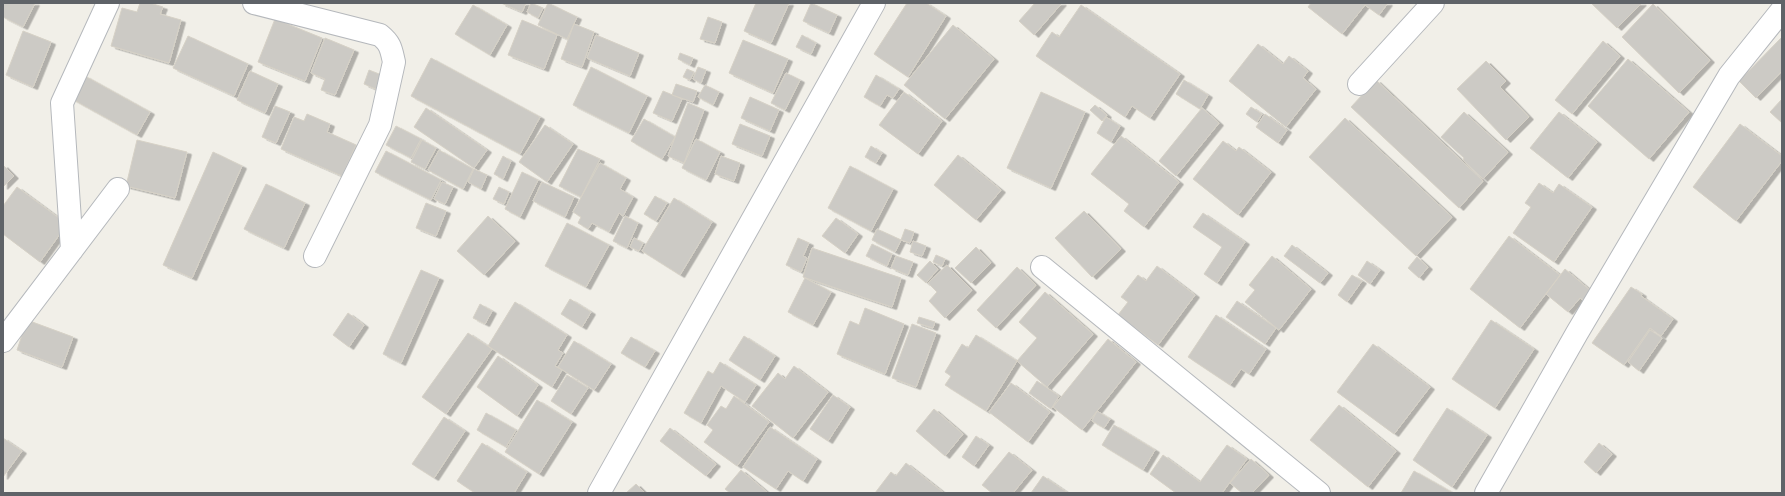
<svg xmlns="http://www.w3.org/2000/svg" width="1785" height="496" viewBox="0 0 1785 496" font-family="'Source Sans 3',sans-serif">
<defs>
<filter id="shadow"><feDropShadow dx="4.5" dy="2.5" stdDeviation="0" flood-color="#0004"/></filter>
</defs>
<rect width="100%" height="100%" fill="#f1efe8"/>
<path fill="#cccac5" stroke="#d6d1c6" filter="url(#shadow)" d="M3 3H35L23 27 3 17Z
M140 3H150L163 7 160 14 181 20 169 63 111 46 122 8 137 12Z
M501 3H526L522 12Z
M531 3 543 8 538 18 527 12Z
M548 3 577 17 567 39 538 25Z
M756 3H789L771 43 744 31Z
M811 3 837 15 829 33 803 21Z
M907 3H926L946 16 908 77 874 54Z
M1035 3H1062L1034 35 1019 21Z
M1311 3H1388L1379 15 1365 5 1342 34 1308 7Z
M1591 3H1642L1617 28Z
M1653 4 1710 60 1679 93 1622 37Z
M473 5 507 25 490 55 455 34Z
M1081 5 1180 74 1150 118 1132 106 1125 117 1036 56 1052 32 1059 37Z
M708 17 722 22 715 43 700 39Z
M275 19 322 38 305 81 258 62Z
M522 20 557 35 544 69 508 55Z
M574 24 594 32 582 67 561 59Z
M953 25 994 59 945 119 904 85Z
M23 31 51 42 33 87 6 75Z
M596 35 639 53 630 76 587 58Z
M802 35 816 43 811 54 796 47Z
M188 36 248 64 234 96 173 68Z
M1782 37V71L1756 98 1739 81Z
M325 38 354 50 335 95 321 90 325 79 311 73Z
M743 40 788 59 773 93 729 73Z
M1603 41 1620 56 1572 114 1555 100Z
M1258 44 1283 64 1289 56 1308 71 1303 78 1316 89 1286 127 1229 81Z
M680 53 693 58 690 65 678 59Z
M431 58 540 117 520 154 411 96Z
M1628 59 1689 112 1649 159 1588 106Z
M1486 61 1506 81 1500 87 1529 117 1506 140 1457 89Z
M591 67 647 96 629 133 573 105Z
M698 67 706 70 701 83 693 79Z
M687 69 694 72 690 80 683 77Z
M369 70 384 76 378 90 364 84Z
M250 71 278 84 265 113 237 100Z
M786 73 800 80 785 110 771 103Z
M876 75 899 89 893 98 887 95 880 106 864 97Z
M85 76 150 112 137 135 72 99Z
M1184 80 1208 95 1200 109 1176 94Z
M1376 80 1483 181 1459 208 1351 107Z
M676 84 697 91 693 102 672 95Z
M705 85 719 92 713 105 698 97Z
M663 91 682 99 672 121 653 113Z
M904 92 942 121 918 154 879 125Z
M1041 92 1085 112 1051 188 1007 168Z
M750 97 779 110 770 131 741 118Z
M1782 99V123L1770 112Z
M688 103 704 110 684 163 668 156Z
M1095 105 1107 115 1102 121 1090 110Z
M275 106 290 112 276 143 262 137Z
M1251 107 1262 114 1257 122 1246 114Z
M426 108 487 150 474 168 414 127Z
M1202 108 1219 123 1176 176 1159 161Z
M1464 112 1508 152 1483 179 1463 160 1464 158 1441 137Z
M1559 112 1597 142 1568 178 1530 148Z
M307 114 330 124 327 132 356 145 342 176 281 149 294 117 304 121Z
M1265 114 1287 130 1278 143 1256 127Z
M1106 117 1120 126 1111 142 1097 133Z
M1345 118 1452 217 1416 256 1309 157Z
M644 119 675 137 662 159 631 141Z
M740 124 770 136 762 156 732 144Z
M1740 124 1782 156V161L1736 221 1693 187Z
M545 125 573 144 547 182 519 162Z
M396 126 421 139 411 158 386 145Z
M1121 136 1179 182 1144 227 1124 211 1129 204 1091 174Z
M696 139 720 152 706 180 682 168Z
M137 140 187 152 175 198 126 186Z
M422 140 436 148 425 169 411 162Z
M1223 141 1236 151 1239 147 1271 172 1238 215 1193 179Z
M871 146 882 153 876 163 865 157Z
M578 149 600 159 581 197 559 186Z
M439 150 473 169 463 189 428 170Z
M386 151 441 180 431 200 375 172Z
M213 152 242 166 192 278 163 265Z
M958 155 1001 190 976 220 934 185Z
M503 156 511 161 503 179 494 174Z
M721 156 740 163 734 181 715 174Z
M600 163 626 178 620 189 633 197 623 216 619 213 609 232 592 223 588 229 578 223 581 217 573 212Z
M3 165 14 176 3 187Z
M850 166 893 189 871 231 828 208Z
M474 169 487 175 481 189 468 182Z
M522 172 538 180 520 217 505 209Z
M442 182 453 187 445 204 434 199Z
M542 182 574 197 565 217 533 201Z
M1539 183 1553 193 1559 184 1592 207 1554 262 1513 233 1531 207 1525 203Z
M266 184 305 203 284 248 244 229Z
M17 187 67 224 40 262 3 234V206Z
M499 187 509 192 504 204 493 199Z
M655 196 667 203 656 221 644 214Z
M674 198 712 222 680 275 642 251Z
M426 203 446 211 436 236 416 228Z
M1084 211 1121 249 1092 277 1055 238Z
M1203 213 1245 242 1217 283 1204 274 1222 247 1193 227Z
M488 216 515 241 484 275 457 251Z
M625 216 638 223 627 248 613 241Z
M836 218 858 234 845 253 822 236Z
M567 223 609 245 586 287 545 266Z
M877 229 901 240 895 252 872 240Z
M905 229 914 232 910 243 901 240Z
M1509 236 1560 275 1520 328 1470 289Z
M634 238 643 243 639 251 630 247Z
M798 238 809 243 803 256 807 258 801 272 786 265Z
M913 241 926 246 922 256 910 252Z
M872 244 892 254 887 266 866 256Z
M1292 245 1328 273 1320 283 1284 256Z
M976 247 991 263 971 283 955 268Z
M812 248 901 278 892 307 803 277Z
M936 255 945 259 942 266 933 262Z
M896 256 913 262 908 275 891 268Z
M1272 256 1311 289 1279 330 1245 302 1255 290 1249 285Z
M1417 257 1428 267 1419 278 1408 268Z
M930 261 938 269 926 283 917 275Z
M1367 261 1380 270 1370 284 1358 275Z
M947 265 972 290 945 318 929 301 937 292 928 283Z
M1157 266 1195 295 1158 345 1118 315 1128 302 1121 297 1138 275 1146 281Z
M1017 267 1036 285 996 328 977 310Z
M1565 269 1591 291 1583 300 1580 298 1568 312 1546 294Z
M421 270 439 278 401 363 383 354Z
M1352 275 1362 281 1347 302 1338 295Z
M805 278 831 292 813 325 788 312Z
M1631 287 1642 294 1641 296 1673 319 1661 336 1650 328 1624 365 1592 343Z
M1045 292 1093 334 1047 387 1017 361 1037 338 1019 322Z
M570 299 591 312 582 327 561 314Z
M1237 301 1276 328 1265 344 1226 317Z
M515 302 567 335 558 350 563 353 555 366 562 370 552 387 488 346Z
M480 304 492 311 485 324 473 318Z
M865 308 904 324 885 374 837 354 850 321 859 325Z
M348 313 364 325 349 347 333 335Z
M1216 315 1266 349 1249 374 1241 369 1230 385 1188 357Z
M919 317 935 322 933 328 917 323Z
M27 320 73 337 62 367 17 350Z
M1491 320 1534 349 1495 408 1452 379Z
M912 324 936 333 916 387 892 378Z
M1650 330 1662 338 1639 371 1628 362Z
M468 333 492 349 446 414 422 397Z
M976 335 1017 361 986 411 945 385 951 376 945 372 962 344 968 348Z
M744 336 775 356 760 380 729 360Z
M631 337 655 351 645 367 621 353Z
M1108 339 1136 362 1082 430 1053 407Z
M574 341 611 364 594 390 558 367Z
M1373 344 1430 387 1394 434 1337 392Z
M498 356 538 385 517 416 477 387Z
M720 362 756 385 745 402 721 386 701 423 684 413 708 371 713 374Z
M794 366 828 392 793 438 752 406 778 373 785 379Z
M567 375 588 388 571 414 551 401Z
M1037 381 1059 396 1051 409 1029 393Z
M1011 383 1050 412 1028 442 989 412Z
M833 395 850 407 828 441 810 429Z
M734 396 769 422 737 466 704 442 713 430 707 425 721 406 726 409Z
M537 400 572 422 539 474 505 452Z
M1339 405 1396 451 1368 487 1310 440Z
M1447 408 1487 435 1452 487 1413 460Z
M934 409 963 434 945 456 916 431Z
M1097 411 1110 419 1104 428 1092 421Z
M486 413 516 430 506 447 477 430Z
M444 417 465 431 434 478 412 464Z
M1114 425 1155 450 1143 470 1102 445Z
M770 427 817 459 803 481 788 471 776 489 743 467Z
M670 428 716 464 706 476 660 441Z
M976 436 989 445 974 466 962 457Z
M3 438 22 451 3 477Z
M482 443 527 472 514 493H475L457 481Z
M1599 443 1612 454 1596 473 1584 462Z
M1227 445 1247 459 1222 493H1176L1150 474 1163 455 1200 482Z
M1009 452 1032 470 1013 493H992L982 485Z
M1251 459 1269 475 1252 493H1242L1230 483Z
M906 463 944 493H875L891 472 896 476Z
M741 470 768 493H730L725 489Z
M1414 471 1453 493H1401Z
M1043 476 1068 493H1031Z
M636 484 645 493H626Z"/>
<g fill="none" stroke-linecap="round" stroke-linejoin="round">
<g stroke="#b5b8bc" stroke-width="24">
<path id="minor" d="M254 3 380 35C391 44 391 49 394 62L380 125 315 256
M1359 84 1433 3
M72 250 62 103 108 3
M1042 267 1319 493
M3 341 118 189
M599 493 874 3
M1486 493 1577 333 1729 76 1782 10"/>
</g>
<use href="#minor" stroke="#fff" stroke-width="22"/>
</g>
<rect width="1785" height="496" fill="none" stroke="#5f6368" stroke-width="8"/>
</svg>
